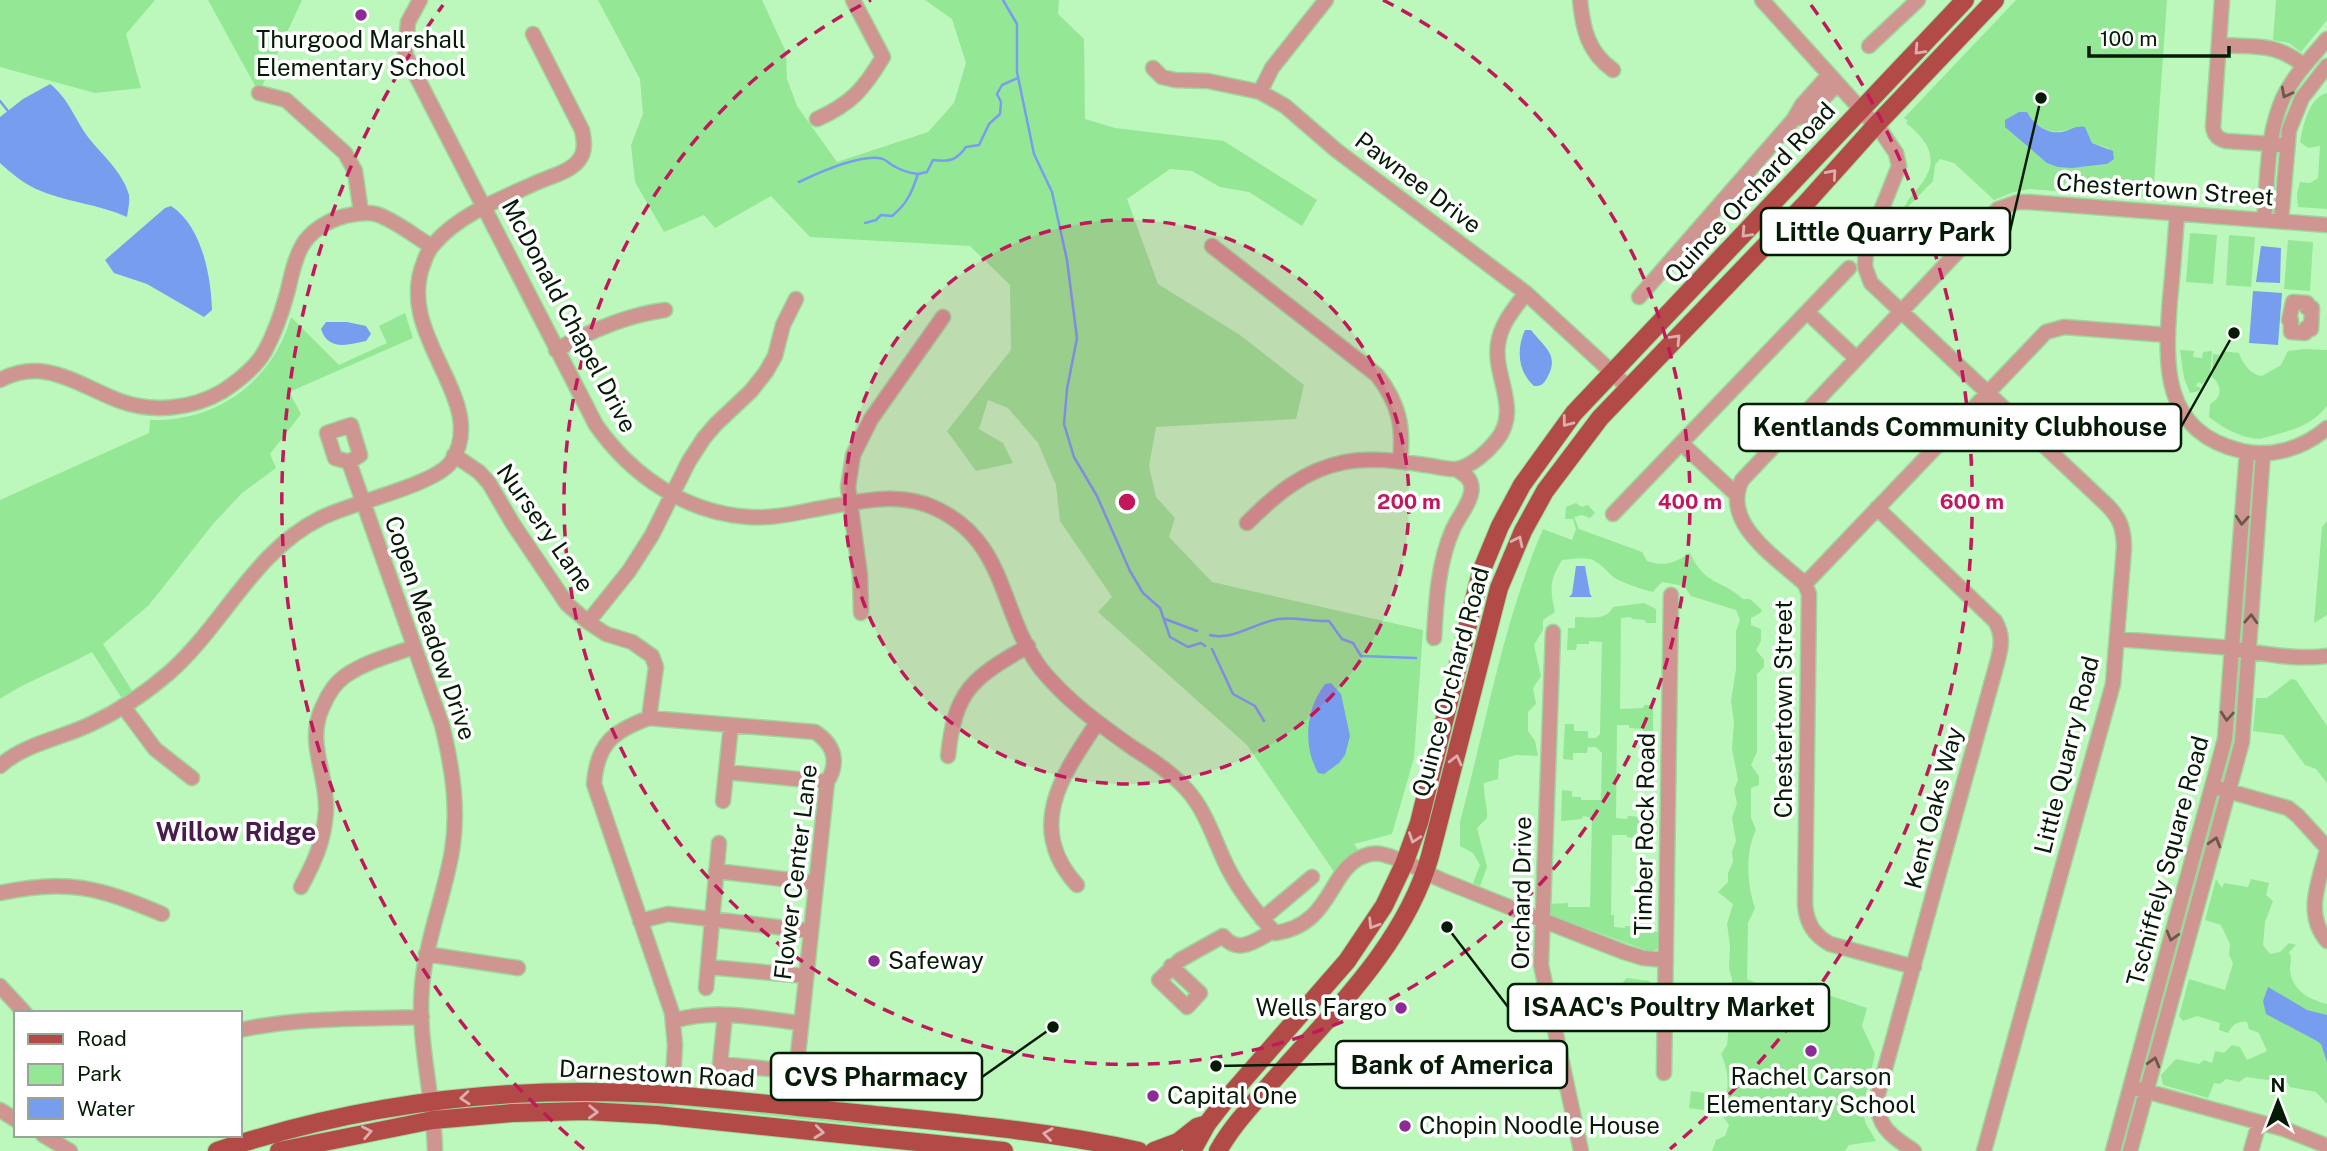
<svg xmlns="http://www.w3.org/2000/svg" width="2327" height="1151" viewBox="0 0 2327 1151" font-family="'Public Sans',sans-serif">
<rect width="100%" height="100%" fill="#bcf8bb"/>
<path fill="#94e795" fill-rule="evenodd" d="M0 0H155L126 34 141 88 95 93 0 67Z
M208 0H302L259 93Z
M598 0H762L786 52 787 79 797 106 837 162 928 132 954 103 966 63 952 19 925 0H1059L1058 14 1084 39 1085 119 1115 128 1224 141 1317 200 1302 226 1249 192 1220 187 1192 171 1170 169 1127 199 1158 284 1240 335 1304 385 1296 419 1156 427 1149 466 1156 497 1175 518 1169 537 1212 582 1423 630 1414 758 1392 834 1354 844 1363 856 1339 879 1247 745 1098 612 1112 597 1060 521 1056 485 1038 443 1008 408 988 400 979 429 1003 443 1013 463 976 471 947 431 1011 350 1010 285 970 246 810 237 771 196 715 228 704 215 664 232 635 182 631 145 643 114 640 79Z
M2016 0H2167L2153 198 2029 189 2011 193 1994 200 1954 163 1940 159 1935 165 1933 181 1903 212C1906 198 1917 191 1924 180 1940 157 1925 138 1906 123L1908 121 1904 118ZM2029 115C2035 126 2050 134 2063 131 2072 129 2076 125 2085 127L2092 143 2108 148 2114 155 2107 164C2070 169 2055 172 2026 145Z
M2276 0H2327V20L2301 52 2289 43 2273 40Z
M2327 93V209L2298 207 2297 194 2300 182 2310 183 2318 178 2320 146 2308 148 2300 142C2303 126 2309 97 2327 93Z
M2190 233 2217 235 2213 284 2186 282Z
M2229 235 2255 237 2251 287 2226 285Z
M2288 240 2313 242 2310 291 2284 289Z
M405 313 413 338 289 392 301 414 270 454 276 468 242 493 213 524 149 605 103 644 134 694 123 700 92 652C62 669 28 680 0 699V500L149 433 150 420C217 422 273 381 291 317L339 365 387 343 379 326Z
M2305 349 2327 350V406C2311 426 2293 430 2267 437 2263 438 2259 440 2252 438 2237 436 2222 427 2209 417L2210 404C2223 397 2222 385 2212 377L2213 354 2220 355 2222 351 2239 353C2242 364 2252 375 2262 376L2281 365 2288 351Z
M2180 350 2194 351 2193 357 2202 358 2203 352 2212 351 2210 377 2202 384 2198 382 2196 386 2201 388 2199 391 2190 393 2184 378Z
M1576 503 1582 507 1588 505 1595 513 1590 518 1582 515 1574 517 1579 529 1642 552 1647 561C1665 567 1674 563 1690 553 1706 587 1720 578 1743 599H1750L1762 610 1760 613 1751 618V625L1761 629V641L1756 650 1764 660V667L1757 674V752L1751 765 1759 776V785L1751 788V818L1756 830C1745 851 1747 886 1755 908L1748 923 1747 979C1762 985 1770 994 1786 999L1793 983 1867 1008 1862 1026 1875 1054 1863 1107 1865 1122 1876 1141 1849 1145 1845 1151H1712L1716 1140 1725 1136 1729 1125 1722 1115C1728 1092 1731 1076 1721 1054L1727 1045 1729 1026 1732 979 1729 968 1730 945 1727 924 1733 904 1718 892 1728 882V873L1733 862 1732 852 1736 841 1732 818 1737 803 1734 790 1738 780 1732 749 1734 722 1731 701 1736 669V631L1740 620 1736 610 1691 596 1684 586 1662 582 1653 592C1644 590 1617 581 1612 576 1606 570 1598 561 1590 559 1582 557 1570 559 1562 560 1549 581 1550 589 1555 612L1543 620V630L1534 645 1541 676 1533 688 1536 704 1528 712V731L1535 741 1538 756 1516 755 1499 760 1498 779 1484 783C1483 795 1488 806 1487 818L1477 828 1487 867 1480 886 1473 883 1480 865 1473 853 1460 846V822C1486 724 1503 622 1543 529L1572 540 1576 529 1573 519H1565L1566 507Z
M2327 521V615L2314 623 2322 527Z
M1644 603 1656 609V623H1646L1645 620 1632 619 1631 617 1621 618 1620 709 1643 708 1644 705H1653V732H1643V729L1629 728V725H1617L1616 818 1627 819 1628 816 1641 817 1642 814H1651V841L1627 837V835H1612L1611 915H1614V927L1625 928V926H1639L1640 923H1649V931L1658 932 1657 949 1651 952 1553 916 1549 912V904L1568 903V907H1590L1592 818 1583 816 1582 819 1561 821 1562 790 1572 791V797H1581V800H1601L1602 753 1596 747H1588L1587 753H1573V760L1563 759 1565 724H1574V731H1588V738H1596L1600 734 1602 642 1589 641V644H1577L1576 650H1567L1568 628H1575V617C1589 617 1607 621 1613 607Z
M2291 679 2296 680 2327 726V783L2316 769 2305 765 2283 735 2253 731 2256 698H2267Z
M2216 879 2222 888 2224 883 2248 887 2251 879 2269 883 2266 895 2273 901 2265 922 2263 945 2270 954 2280 952 2289 943 2296 945 2289 952C2293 960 2290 961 2290 969 2291 990 2310 1000 2327 1004V1104L2316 1092 2290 1087 2285 1079 2275 1075 2268 1080 2246 1077 2239 1082 2226 1079 2220 1084 2214 1083 2208 1098 2163 1085 2161 1075 2176 1059 2199 1064 2204 1060 2212 1063 2215 1051 2224 1053 2232 1045 2240 1047 2247 1060 2267 1051 2259 1033 2249 1029 2247 1022C2237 1021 2233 1024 2228 1033L2219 1030 2220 1023 2197 1016 2183 1021 2179 1016 2189 979 2225 990 2233 963 2229 955 2230 944 2221 925 2205 920Z
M1627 978 1649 981 1651 984 1648 1016 1644 1019 1634 1018 1623 982Z
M1691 1091 1711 1094 1709 1111 1689 1108Z
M568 1100 675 1102 890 1126H869L677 1106H534V1102Z"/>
<path fill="#779def" d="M50 84C69 99 74 118 88 137 101 154 123 172 129 195 130 202 128 210 127 217 98 204 65 202 36 189 23 183 11 173 0 163V117L23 99Z
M2019 112H2027C2034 125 2047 134 2062 132 2071 130 2076 125 2085 127L2092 143 2113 151 2114 159 2107 164 2072 168 2058 167 2047 163 2005 127V120Z
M171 206C202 226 211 276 212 310L204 317 147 284 114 273 105 260 165 208Z
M2261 246 2281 248 2280 283 2256 282Z
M2253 291 2282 293 2278 345 2249 343Z
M326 322H347L366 326 371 334 366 341C348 345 328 351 321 329Z
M1525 330H1531C1545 348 1560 355 1547 378 1543 385 1541 386 1534 386 1518 372 1516 349 1525 330Z
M1576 566H1585L1590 594 1592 597H1569L1572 594Z
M1331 683 1341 694 1350 736 1345 755 1339 763 1324 774 1318 773C1303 746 1305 710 1325 684Z
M2268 987 2307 1010 2327 1015V1062L2321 1044 2317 1041 2266 1014 2263 1001Z"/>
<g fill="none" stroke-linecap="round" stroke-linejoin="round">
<path stroke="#779def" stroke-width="2.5" d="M1003 0 1017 24V72L1034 154 1052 192 1067 260 1077 338 1067 389 1064 424 1074 457 1097 496 1130 571 1143 593 1160 608 1170 637 1188 647 1201 643 1205 646
M0 101 8 111
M799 182C818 173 863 153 883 159 887 161 889 163 892 165 900 170 909 173 918 174
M865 223 876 220 881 215 892 216C907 204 912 192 918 174L927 172 933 160C949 162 956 161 966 147L979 145 989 124 1000 114 1001 102 997 94 1002 85 1018 78
M1165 619 1197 631
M1210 635C1233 641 1256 622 1279 619 1296 617 1313 622 1329 621L1342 639 1353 643 1361 656 1416 658
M1212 649 1233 694 1255 706 1264 721"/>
<g stroke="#9fd59e" stroke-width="17">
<path id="minor" d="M420 0 408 22 405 54 596 425C632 476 686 513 749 517 776 519 803 511 828 507 864 500 903 492 937 509 1008 543 999 613 1041 669 1067 701 1099 724 1133 748 1152 760 1172 773 1187 790 1205 810 1213 836 1224 860 1236 887 1255 911 1275 933 1333 925 1328 869 1364 856 1371 853 1379 853 1385 855 1405 860 1425 873 1444 881 1504 905 1564 929 1624 952L1643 958 1666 960
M1580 0C1583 30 1588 52 1613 70
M1762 0 1883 134 1896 153 1899 166 1866 248 1865 267 1871 283 2107 505C2120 518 2124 529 2124 548L2113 684 1984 1151
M2222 0 2213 127C2214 135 2218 139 2226 141L2287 145
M2219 45C2254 47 2276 42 2304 66
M1869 46 1918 0
M1153 68 1162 77 1175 80 1208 81 1260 92 1285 106 1336 150 1526 293 1629 388
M1260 92 1272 68 1326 0
M259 93 286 100 345 153 355 171 361 212
M817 119C851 104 864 89 883 57L853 0
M1794 119 1808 115 1837 84
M2177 214C2175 242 2173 271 2170 299 2165 365 2161 432 2242 451 2272 458 2304 448 2327 428
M2264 220C2268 179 2266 134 2284 96 2295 74 2312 57 2327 39
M2281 221 2289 130 2302 98 2327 66
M1212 246 1377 375C1399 403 1404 427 1400 461
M1639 297 1794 119 1802 105 1828 76
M2293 302 2307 303V308H2312L2311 329 2306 328 2305 333 2291 332V320H2289Z
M1807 312 1856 358
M556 350C590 331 626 315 665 310
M0 380C46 356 79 386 120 401 153 413 193 409 223 391 238 381 256 367 265 351 274 334 281 315 286 297 291 280 293 261 302 246 310 231 329 220 345 216 355 214 366 211 376 214 395 220 414 236 431 246
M1681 443 1737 495
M454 455 479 472 489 483 513 524 567 604 588 622 606 634 632 642 652 656 656 667 649 718
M349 462 335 458 327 433 351 425 360 455 349 462 442 725C452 766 459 808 452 851 444 897 426 940 422 986 417 1042 434 1096 435 1151
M1877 508 1995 621C2006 639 1999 655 1994 674L1878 1094C1875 1126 1890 1135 1914 1151
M1613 514 1849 268
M1247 523C1276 494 1304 470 1345 462 1371 457 1399 461 1425 465 1435 466 1447 470 1457 469 1472 466 1487 452 1496 441 1522 410 1493 377 1498 344 1501 323 1514 309 1526 293
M1805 584 2046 332 2064 327 2168 335
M861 613 860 575 848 487 853 455 871 419 943 317
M588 622 629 571 652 535 689 461 704 438 716 424 751 391 766 372 775 356 783 325 796 299
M1553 632 1541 965 1581 1151
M1434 638C1436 603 1438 562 1453 529 1458 517 1475 498 1471 484 1469 476 1462 473 1456 469
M2117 639 2233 648C2259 654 2300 660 2327 656
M123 706 155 749 192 778
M948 756C955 690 972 678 1028 646
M0 766C24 744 62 738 91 724 119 711 147 692 170 672 224 624 254 551 321 518 350 503 435 485 451 462 492 401 393 336 424 262 426 256 429 249 434 244 459 214 503 198 538 182 551 176 570 172 579 160 586 151 584 140 582 130L533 34
M726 772 827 782
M2221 789 2288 808 2298 816 2327 848
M723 801 731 725
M2327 850C2319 881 2304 914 2327 941
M716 871 816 883
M1077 885C1025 828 1062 775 1097 723
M301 887C315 861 324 841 326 811 328 774 305 742 323 706 328 694 334 684 345 676 365 662 391 655 414 647
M0 893C67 878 100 888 162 914
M1262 919 1312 877
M640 921 668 914 811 931
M426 954 518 968
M1171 966 1200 993 1187 1007 1159 980 1180 960 1223 936C1238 955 1255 941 1273 931
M709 967 806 976
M1914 967 1830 944C1814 935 1807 924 1805 905L1809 594 1805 584C1777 558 1720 523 1742 480L1998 209 2018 202H2029L2327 225
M0 986 25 1013
M706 988 719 843
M673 1021C716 1008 757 1018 801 1023
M240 1030C299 1017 361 1019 422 1017
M1664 1073 1671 595
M2138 1089 2284 1129 2327 1146
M672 1095 675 1045 672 1013 594 784C597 744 613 731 649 718L815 732C835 745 839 763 827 782L797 1064 790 1071 720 1064 725 1015
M0 1110 16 1120
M43 1135 70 1151
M2113 1151 2225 739 2247 452
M2130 1151 2242 742 2263 453
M2251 1151 2259 1123"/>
</g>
<g stroke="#9fd59e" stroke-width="20">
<path id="major" d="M217 1151C352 1106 492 1087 634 1093 708 1096 782 1106 856 1113 951 1123 1046 1130 1139 1151
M279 1151 433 1120 512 1113 586 1111 657 1115 1004 1151
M1154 1151 1178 1142 1197 1127 1204 1125
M1192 1151 1207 1124 1224 1102 1347 961 1384 906 1404 864 1419 823 1481 572 1500 526 1522 485 1574 413 1965 0
M1218 1151C1232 1126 1252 1105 1271 1083 1330 1015 1405 945 1430 856L1499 588 1523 531 1545 491 1600 418 1806 203 1876 125 1995 0"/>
</g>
<use href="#minor" stroke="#cf9590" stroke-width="14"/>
<use href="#major" stroke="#b24b48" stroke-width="18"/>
</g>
<defs><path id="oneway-chevron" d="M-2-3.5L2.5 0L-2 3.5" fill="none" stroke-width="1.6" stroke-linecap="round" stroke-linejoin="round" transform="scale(1.75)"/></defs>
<g stroke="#dcaead">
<use href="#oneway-chevron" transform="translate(1919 50) rotate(133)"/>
<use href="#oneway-chevron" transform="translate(1832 174) rotate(-49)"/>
<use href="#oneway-chevron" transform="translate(1746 233) rotate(133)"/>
<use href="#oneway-chevron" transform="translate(1676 339) rotate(-46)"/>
<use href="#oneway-chevron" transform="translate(1567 422) rotate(127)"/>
<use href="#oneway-chevron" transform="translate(1518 541) rotate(-64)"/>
<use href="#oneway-chevron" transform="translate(1456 760) rotate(-76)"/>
<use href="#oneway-chevron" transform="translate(1414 838) rotate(109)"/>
<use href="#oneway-chevron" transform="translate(1373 924) rotate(122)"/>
<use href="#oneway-chevron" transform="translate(465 1098) rotate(175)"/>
<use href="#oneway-chevron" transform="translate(593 1112) rotate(2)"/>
<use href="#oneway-chevron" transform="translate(367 1132) rotate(-11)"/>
<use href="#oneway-chevron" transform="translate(819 1132) rotate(6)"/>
<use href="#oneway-chevron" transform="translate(1048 1134) rotate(-172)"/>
</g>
<g stroke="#6a584b">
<use href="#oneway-chevron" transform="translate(2286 93) rotate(118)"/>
<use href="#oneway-chevron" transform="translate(2242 520) rotate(94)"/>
<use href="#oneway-chevron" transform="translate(2251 619) rotate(-87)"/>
<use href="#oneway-chevron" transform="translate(2227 716) rotate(94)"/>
<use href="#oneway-chevron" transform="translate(2215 842) rotate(-74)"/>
<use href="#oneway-chevron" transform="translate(2172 936) rotate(106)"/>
<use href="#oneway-chevron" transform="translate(2154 1062) rotate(-74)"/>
</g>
<circle cx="1127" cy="502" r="282" fill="#c2185b" fill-opacity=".12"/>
<g fill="none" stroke="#c2185b" stroke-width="3.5" stroke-dasharray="12 9">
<circle cx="1127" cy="502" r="282"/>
<path d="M1383 0A563 563 0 1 1 871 0"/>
<path d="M584 1149A845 845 0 0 1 443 5M1811 5A845 845 0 0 1 1670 1149"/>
</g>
<g fill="#8b2b94" stroke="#fff" stroke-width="2.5">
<circle cx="361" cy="15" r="7"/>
<circle cx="874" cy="961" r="7"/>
<circle cx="1401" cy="1008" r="7"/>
<circle cx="1811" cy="1051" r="7"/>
<circle cx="1153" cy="1096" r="7"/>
<circle cx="1405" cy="1126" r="7"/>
</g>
<g text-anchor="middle" stroke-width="7" stroke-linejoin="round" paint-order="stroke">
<g font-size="24" fill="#051b06" stroke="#fff" text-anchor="start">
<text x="361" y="48" text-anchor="middle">Thurgood Marshall<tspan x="361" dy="28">Elementary School</tspan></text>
<text x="888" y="969">Safeway</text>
<text x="1387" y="1016" text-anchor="end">Wells Fargo</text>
<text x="1811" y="1085" text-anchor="middle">Rachel Carson<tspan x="1811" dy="28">Elementary School</tspan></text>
<text x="1167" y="1104">Capital One</text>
<text x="1419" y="1134">Chopin Noodle House</text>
</g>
<g font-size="24" fill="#051b06" stroke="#fff">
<text transform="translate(1418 183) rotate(37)" y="8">Pawnee Drive</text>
<text transform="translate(2165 190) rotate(4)" y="8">Chestertown Street</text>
<text transform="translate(1750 193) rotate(-47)" y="8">Quince Orchard Road</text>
<text transform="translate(569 316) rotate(62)" y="8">McDonald Chapel Drive</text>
<text transform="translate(545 528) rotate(55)" y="8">Nursery Lane</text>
<text transform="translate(430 628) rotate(71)" y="8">Copen Meadow Drive</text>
<text transform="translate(1451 682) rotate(-75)" y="8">Quince Orchard Road</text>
<text transform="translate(1784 709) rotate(-90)" y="8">Chestertown Street</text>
<text transform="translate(2067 755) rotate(-76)" y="8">Little Quarry Road</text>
<text transform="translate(1934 808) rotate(-75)" y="8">Kent Oaks Way</text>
<text transform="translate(1645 834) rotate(-89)" y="8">Timber Rock Road</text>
<text transform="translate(2168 861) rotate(-75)" y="8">Tschiffely Square Road</text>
<text transform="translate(796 872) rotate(-83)" y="8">Flower Center Lane</text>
<text transform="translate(1522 893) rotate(-89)" y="8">Orchard Drive</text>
<text transform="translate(657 1074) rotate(3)" y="8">Darnestown Road</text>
</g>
<g font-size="26" font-weight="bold" fill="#4a1c4e" stroke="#fff">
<text x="236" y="841">Willow Ridge</text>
</g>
</g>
<circle cx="1127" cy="502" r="10" fill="#c2185b" stroke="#fff" stroke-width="3.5"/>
<g font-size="21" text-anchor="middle" font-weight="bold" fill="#c2185b" stroke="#fff" stroke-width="7" stroke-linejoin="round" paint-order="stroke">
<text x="1409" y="509">200 m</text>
<text x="1690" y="509">400 m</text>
<text x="1972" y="509">600 m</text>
</g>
<path fill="none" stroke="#051b06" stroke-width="2.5" d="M2041 98L2010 231M2234 333L2181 427M1447 927L1508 1007M1216 1066L1336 1064M1053 1027L982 1077"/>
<g fill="#051b06" stroke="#fff" stroke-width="2.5">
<circle cx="2041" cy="98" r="7"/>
<circle cx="2234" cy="333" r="7"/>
<circle cx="1447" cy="927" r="7"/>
<circle cx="1216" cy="1066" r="7"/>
<circle cx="1053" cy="1027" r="7"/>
</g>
<g fill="#fff" stroke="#051b06" stroke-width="2.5">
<rect x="1761" y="208" width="249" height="47" rx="7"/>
<rect x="1739" y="404" width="442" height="47" rx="7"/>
<rect x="1508" y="984" width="321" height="47" rx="7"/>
<rect x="1336" y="1041" width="231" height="47" rx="7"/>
<rect x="771" y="1053" width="211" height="47" rx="7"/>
</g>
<g font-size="26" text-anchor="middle" font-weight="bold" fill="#051b06">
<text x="1885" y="241">Little Quarry Park</text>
<text x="1960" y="436">Kentlands Community Clubhouse</text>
<text x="1669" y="1016">ISAAC's Poultry Market</text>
<text x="1452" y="1074">Bank of America</text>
<text x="876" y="1086">CVS Pharmacy</text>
</g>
<rect x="14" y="1011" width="228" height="126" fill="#ffffff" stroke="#9ba49b" stroke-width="2"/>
<rect x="28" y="1034" width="35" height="10" fill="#b24b48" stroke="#9ba49b" stroke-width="2"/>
<text x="77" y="1046" font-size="21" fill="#051b06">Road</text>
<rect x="28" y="1064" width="35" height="21" fill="#94e795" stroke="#9ba49b" stroke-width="2"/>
<text x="77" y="1081" font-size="21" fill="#051b06">Park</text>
<rect x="28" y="1098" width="35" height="21" fill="#779def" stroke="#9ba49b" stroke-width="2"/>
<text x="77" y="1116" font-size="21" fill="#051b06">Water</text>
<g transform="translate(2278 1102)" stroke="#ffffff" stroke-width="5" paint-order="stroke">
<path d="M0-5L12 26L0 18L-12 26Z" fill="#051b06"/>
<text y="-10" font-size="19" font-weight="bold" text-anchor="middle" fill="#051b06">N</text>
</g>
<path d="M2089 46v10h140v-10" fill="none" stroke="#051b06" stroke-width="3.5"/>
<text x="2100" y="46" font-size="21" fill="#051b06" stroke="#ffffff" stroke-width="5" paint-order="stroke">100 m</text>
</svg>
